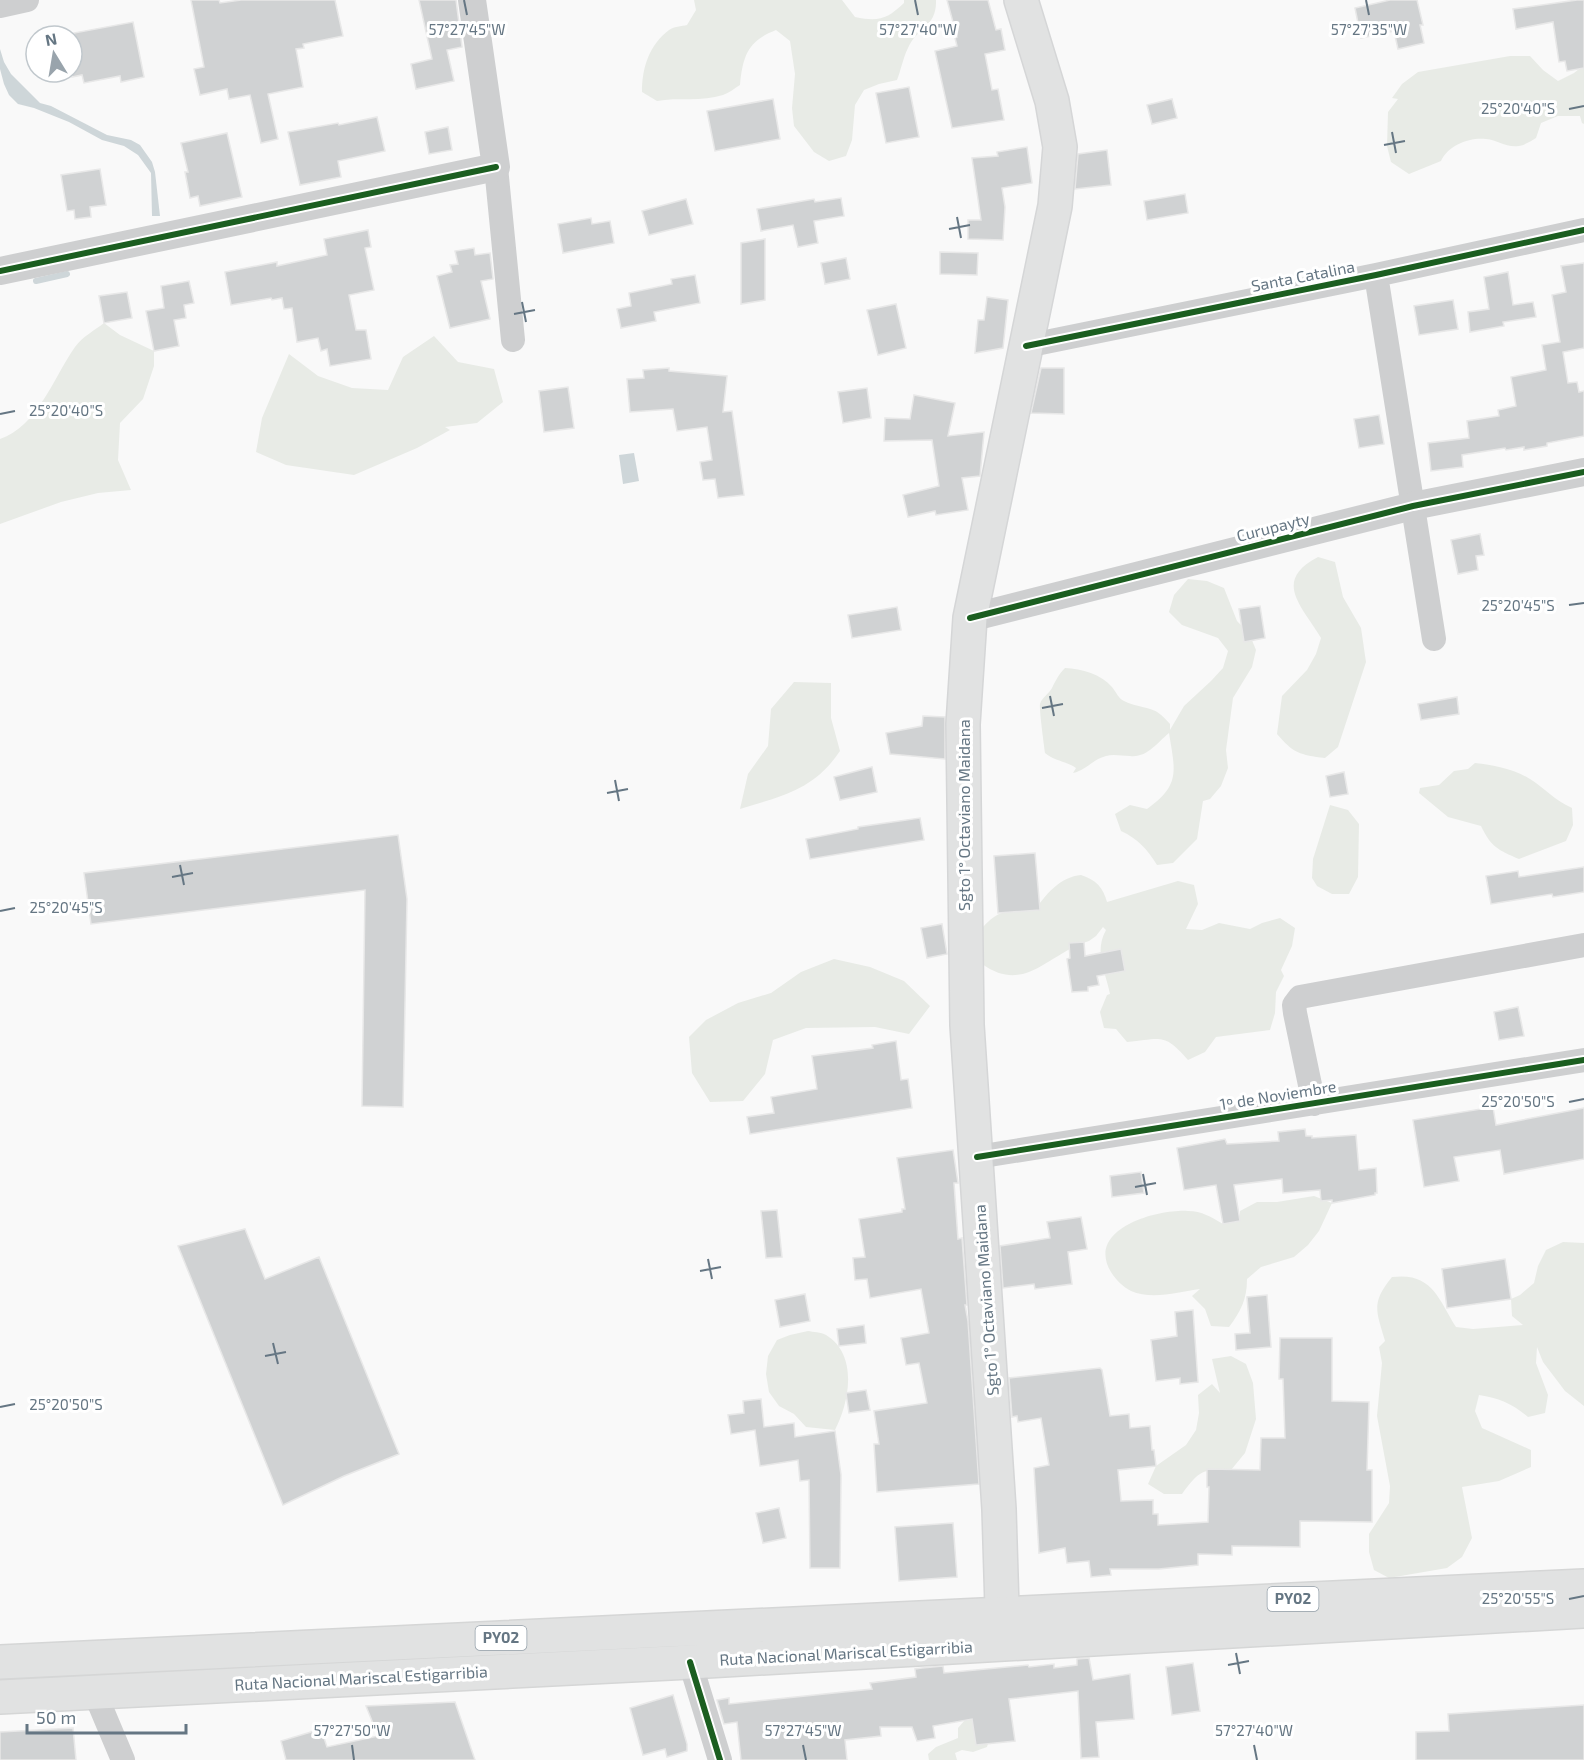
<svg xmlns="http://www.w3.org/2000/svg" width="1584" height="1760" viewBox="0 0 1584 1760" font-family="'Exo 2',sans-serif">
<rect width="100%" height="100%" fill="#f9f9f9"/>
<path fill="#e8ebe6" d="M694 0H842L855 17C879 22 887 19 904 3V0H936C937 27 917 27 908 48 903 58 901 70 897 80L879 84 864 90 855 105 852 140 846 156 829 161 814 152 794 126 792 108 795 74 790 41 776 30C748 41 743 55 740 85 735 88 729 93 723 95 702 102 678 97 657 101L642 92C642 68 649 45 669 30 673 27 682 26 687 25L696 10Z
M1510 56H1530L1543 70 1558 81 1574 73 1584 65V124L1582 123 1580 116H1558L1541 123 1536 138C1531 141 1525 145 1519 146 1506 148 1498 140 1486 139 1470 137 1448 145 1441 161L1409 174 1391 162 1387 146 1388 112 1398 99 1392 98 1402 84 1418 72Z
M104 323 120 335 154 351V366L143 399 120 423 118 460 131 490 98 493 61 502 0 524V439C37 427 54 377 75 347 82 337 95 330 104 323Z
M434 336 458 362 494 369 503 402 477 423 445 427 450 430 417 448 354 475 286 465 256 452 262 418 289 354 318 376 352 388 388 390 403 357Z
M1318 557 1335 562 1343 597 1361 628 1366 662 1338 747 1325 758C1300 755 1293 753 1277 734L1282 696 1307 670 1316 654 1321 638C1302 606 1272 581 1318 557Z
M1188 579 1207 581 1224 588 1237 621 1249 633 1256 650 1252 667 1233 698 1226 750 1228 768 1221 786 1210 799 1203 801 1197 839 1173 863 1157 865C1147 849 1138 839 1121 831L1115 814 1130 805 1147 809C1181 785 1175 771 1169 733 1157 743 1147 758 1130 756 1121 756 1114 754 1106 756 1093 759 1087 770 1073 773L1076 768C1066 761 1054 761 1045 753 1044 745 1039 709 1040 704 1042 697 1049 694 1052 688 1056 680 1059 674 1065 668 1082 669 1101 674 1112 687 1116 692 1119 699 1124 701 1145 711 1153 703 1170 724V730L1184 706 1211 681 1223 668 1228 651 1218 638 1182 625 1169 612 1174 595Z
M794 682 831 683V718L840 751C814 790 782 796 740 809L748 774 768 746 771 709Z
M1475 763C1494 765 1514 769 1530 779 1546 789 1554 800 1572 808L1573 825 1566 841 1519 859C1498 850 1491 847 1481 826L1448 817 1419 793 1420 788 1439 785 1454 771 1468 769Z
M1330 805 1348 810 1359 824 1358 877 1349 894H1332L1317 886 1312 878 1313 859Z
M1081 875C1096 880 1103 887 1107 902L1178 881 1194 885 1198 904 1186 929 1202 930 1219 923 1250 929 1262 923 1280 918 1295 928 1292 946 1281 970 1284 976 1276 992 1275 1013 1270 1030 1216 1037 1205 1052 1188 1060C1164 1032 1161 1039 1127 1042L1116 1029 1104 1028 1100 1012 1107 995 1110 994C1105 970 1094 952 1106 930L1103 927 1096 936 1089 941C1083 943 1077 945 1072 948 1039 965 1019 990 982 964L978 933C998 908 1007 911 1037 907 1048 892 1061 877 1081 875Z
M834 959 870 967 904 981 930 1006 909 1034 875 1027 806 1028 773 1040 765 1074 743 1101 710 1102 692 1073 689 1037 706 1020 738 1003 771 993 801 972Z
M1314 1196 1332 1203 1319 1231 1308 1245 1294 1257 1261 1267 1247 1279C1247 1299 1241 1311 1229 1327L1211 1326 1205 1309 1192 1296 1200 1289C1179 1292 1152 1300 1131 1291 1123 1287 1116 1280 1111 1272 1085 1229 1157 1209 1188 1211 1202 1211 1211 1217 1223 1224L1240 1221V1211L1257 1202H1277Z
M1563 1242 1584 1243V1406L1565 1391 1543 1362 1537 1347 1536 1363 1548 1395 1545 1413 1528 1417C1513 1404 1499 1398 1479 1395L1475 1411 1482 1428 1531 1450V1467L1499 1481 1462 1487 1472 1538 1462 1557 1447 1568 1389 1578 1374 1570 1369 1552V1534L1389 1503 1390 1486 1377 1416 1382 1363 1379 1347 1385 1341C1376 1310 1371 1303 1392 1277 1432 1272 1438 1298 1456 1327L1473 1329 1523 1325 1512 1316 1511 1299 1520 1295 1534 1283 1538 1266 1546 1250Z
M808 1331C813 1332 821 1332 826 1335 859 1355 849 1403 835 1430L806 1427 794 1414 779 1406 769 1392 766 1374 768 1356 777 1340 790 1335Z
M1231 1356 1246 1364 1253 1383 1256 1419 1245 1453 1231 1470C1202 1469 1200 1470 1182 1494H1164L1148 1484 1156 1466 1186 1445 1196 1430 1199 1413 1198 1395 1212 1384 1220 1393 1212 1359Z
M970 1719 979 1723 990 1737 987 1747 973 1752 962 1750 955 1753 957 1760H929L928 1754 936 1747 958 1738V1728L965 1720Z"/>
<path fill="#ced6d9" d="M0 49 4 62 11 74 40 103 51 106 107 135 131 140 140 145 152 162 155 172 160 216H152L151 173 138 155 124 146 102 140 69 122 34 108 18 104 9 95 4 84 0 69Z
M634 453 639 481 623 484 619 455Z"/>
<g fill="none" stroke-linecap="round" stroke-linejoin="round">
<path stroke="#ced6d9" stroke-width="6" d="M36 281 67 274"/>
</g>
<path fill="#d0d2d3" stroke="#e8e8e8" stroke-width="1.5" d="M191 0H219L220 3 241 0H335L343 36 303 44 304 48 296 49 303 87 268 94 278 139 261 143 250 95 229 99 227 89 200 95 194 69 204 67Z
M419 0H456L462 47 447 50 454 81 416 89 411 64 432 59Z
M947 0H988L996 30 1001 29 1005 50 985 54 992 90 998 89 1004 120 952 128 935 51 957 46 955 38 957 37Z
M1390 0H1417L1423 25H1420L1424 43 1398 49 1394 31 1361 38 1355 8Z
M1577 0H1584V68L1567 71 1565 61 1559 62 1553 22 1516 29 1513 9Z
M133 22 144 77 121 82 120 76 84 83 82 75 72 77V43L76 42 74 33Z
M909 87 919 137 886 143 876 93Z
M773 99 780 139 715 151 707 111Z
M1172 99 1177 118 1152 124 1147 105Z
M377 117 385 151 338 161 341 177 300 185 288 132 338 123 339 125Z
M448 127 452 150 429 154 425 132Z
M227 133 242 197 200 206 198 196 190 198 185 172H188L181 143Z
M1027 147 1032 183 1002 188 1005 207 1003 240 968 239V220H981L972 158 998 156 997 152Z
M1107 150 1111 185 1075 189 1078 154Z
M100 169 106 205 90 207 91 217 75 219 74 210 67 211 61 175Z
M1185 194 1188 213 1147 220 1144 201Z
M841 198 844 216 814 221 818 243 798 247 793 225 761 231 757 209 814 199 815 202Z
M686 199 693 224 649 235 642 211Z
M591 218 592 224 610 221 614 243 563 253 558 224Z
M368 230 371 247 365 248 374 290 349 295 356 330H366L371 359 330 366 327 349 321 351 318 338 297 342 292 308 284 309 282 298 272 300 271 298 231 305 225 272 277 262V266L327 255 324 239Z
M765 239V300L741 304V243Z
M474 248 475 255 490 253 493 279 481 281 490 319 450 328 437 276 452 272 450 265 458 264 455 251Z
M940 252 978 253 977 275 940 274Z
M846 258 850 279 825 284 821 263Z
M1584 263V348L1563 352 1568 383 1577 382 1579 392 1584 391V436L1547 443V446L1524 450V447L1506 450 1505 448 1462 455 1463 467 1431 471 1428 443 1469 438 1467 421 1499 416 1498 410 1516 406 1511 377 1546 370 1542 345 1560 342 1552 295 1566 292 1561 266Z
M1508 272 1513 305 1533 302 1536 317 1503 322 1504 326 1470 332 1468 312 1489 309 1484 277Z
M695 275 700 303 654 312 656 321 621 328 617 309 631 306 629 293 672 284 671 279Z
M189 281 194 303 184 305 186 318 174 320 179 346 154 351 146 311 164 308 161 286Z
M127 292 132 318 104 323 99 296Z
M987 297 1008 300 1003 348 975 353 978 320H984Z
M1453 300 1458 329 1419 335 1414 306Z
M896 304 906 348 878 355 867 310Z
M669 368V371L727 376 723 412 732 411 744 495 718 498 715 479 703 480 700 462 712 460 707 427 677 431 673 409 630 412 627 379 644 378 643 370Z
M1041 368H1064V414L1031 413Z
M568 387 574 428 544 432 539 391Z
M867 388 871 418 843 423 838 392Z
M914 395 955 403 948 436 984 432 980 476 962 478 968 510 936 515 935 511 908 517 903 495 939 486 932 440 884 441 885 418 910 419Z
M1379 415 1384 444 1359 448 1354 419Z
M1480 534 1484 555 1476 556 1478 570 1458 574 1451 540Z
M1260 606 1265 638 1244 642 1239 609Z
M897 607 901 630 852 638 848 615Z
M1457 697 1459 714 1421 720 1418 704Z
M923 716 945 717V759L890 754 886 733 922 726Z
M872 767 877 792 840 800 834 777Z
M1344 772 1348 794 1330 797 1326 776Z
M920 818 924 840 810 859 806 839 858 829V827Z
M398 835 407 899 403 1107 362 1106 365 890 91 924 84 873Z
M1035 853 1040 910 998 913 994 856Z
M1584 867V892L1553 897 1552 894 1491 904 1486 876 1518 871 1519 877Z
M942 924 947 954 927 958 921 928Z
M1084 942 1085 956 1121 949 1125 971 1097 976 1099 985 1088 987V991L1072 992 1067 959 1070 958 1069 943Z
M1518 1007 1524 1036 1499 1040 1494 1012Z
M896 1041 901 1080 908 1079 912 1108 750 1134 747 1117 774 1113 771 1097 817 1089 812 1056 873 1048 872 1045Z
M1493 1107 1496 1125 1584 1108V1159L1504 1174 1500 1150 1454 1157 1459 1181 1424 1187 1413 1120Z
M1305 1129 1306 1136H1312V1138L1356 1135 1359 1170 1376 1168 1377 1193H1375V1195L1332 1203V1200L1321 1201 1320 1190 1283 1193 1282 1179 1234 1185 1240 1221 1223 1224 1216 1185 1184 1190 1177 1148 1225 1139 1227 1144 1279 1141 1278 1132Z
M953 1150 958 1183H954L958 1239 962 1238 967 1305H965L968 1321 979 1484 877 1492 874 1444H879L874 1411 927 1403 919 1363 906 1365 901 1338 929 1333 921 1289 870 1298 867 1279 855 1280 853 1258 865 1257 859 1219 902 1212V1209H905L897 1158Z
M1141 1172 1144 1193 1112 1197 1110 1176Z
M777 1210 782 1257 766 1258 761 1211Z
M1081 1217 1087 1249 1068 1252 1072 1284 1035 1289 1034 1284 1003 1288 1000 1246 1050 1238 1047 1222Z
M245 1229 265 1279 319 1257 399 1454 344 1476 283 1505 178 1246Z
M1505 1259 1511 1299 1447 1308 1442 1269Z
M805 1294 810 1321 780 1327 775 1300Z
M1267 1295 1271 1347 1236 1350 1235 1334 1250 1333 1247 1297Z
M1193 1310 1198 1382 1180 1384V1378L1156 1381 1151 1340 1177 1336 1175 1312Z
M864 1325 866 1343 839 1346 837 1329Z
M1280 1338H1332V1401L1369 1402 1367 1470H1372V1522L1300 1521V1547L1232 1546V1555L1198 1554V1565L1159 1569H1110L1111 1575 1091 1577 1089 1561 1067 1563 1065 1548 1039 1553 1034 1468 1049 1465 1041 1418 1018 1422 1017 1416 1012 1417 1009 1378 1100 1368 1102 1370 1110 1416 1129 1414 1130 1428 1150 1426 1152 1450H1154L1156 1466 1118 1470 1121 1501 1153 1500V1514H1158V1525L1208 1522 1209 1487H1207V1469L1260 1470 1261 1438H1285L1283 1379H1279Z
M866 1390 870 1410 849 1413 846 1393Z
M761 1399 764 1427 794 1423 795 1437 835 1431 841 1475 840 1568H810L809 1480 800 1481 798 1460 760 1466 755 1430 731 1434 728 1415 744 1413 743 1401Z
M779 1508 786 1538 763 1543 756 1513Z
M953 1523 957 1577 899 1581 895 1527Z
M1089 1658 1093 1680 1130 1674 1134 1719 1096 1722 1099 1757 1081 1758 1078 1691 1009 1699 1015 1741 976 1745 972 1719 933 1726 935 1738 917 1741 912 1727H880L881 1736 845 1740 847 1760H741L737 1722 724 1724 717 1700 729 1698V1704L872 1689 870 1683 916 1677 915 1669 922 1668 943 1666 944 1673 1028 1665 1029 1667 1054 1664V1668L1077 1665V1659Z
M1193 1663 1200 1711 1172 1715 1166 1667Z
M673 1695 687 1744V1751L667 1757 665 1749 643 1755 630 1708Z
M455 1702 475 1760H286L281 1741 321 1729 327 1747 378 1736 366 1706Z
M1584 1705V1760H1416V1732L1449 1731 1448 1714Z
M73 1728 76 1760H0V1732Z"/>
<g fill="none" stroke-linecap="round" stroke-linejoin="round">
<g stroke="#d5d6d7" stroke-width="36">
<path id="secondary" d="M1003 1641 999 1509 967 1025 963 724 970 618 1055 206 1060 147 1052 101 1021 0"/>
</g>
<g stroke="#d5d6d6" stroke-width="36">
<path id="trunk" d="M0 1662 1584 1586
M0 1697 690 1662 1584 1611"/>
</g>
<path stroke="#cecfd0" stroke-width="24" d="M0 6 27 0
M496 167 513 340
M1376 275 1434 639
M1026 346 1376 275 1584 230
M1314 1104 1295 1013 1294 1005 1300 997 1584 945
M977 1157 1584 1060
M690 1662 720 1760
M94 1691 123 1760"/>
<path stroke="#cecfd0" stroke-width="28" d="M0 271 496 167 472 0
M970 618 1413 506 1584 472"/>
<use href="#secondary" stroke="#e1e2e2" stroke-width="33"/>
<use href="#trunk" stroke="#e1e2e2" stroke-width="33"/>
<g stroke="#fff" stroke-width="10">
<path id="cycleway" d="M0 271 496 167
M1026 346 1376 275 1584 230
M970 618 1413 506 1584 472
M977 1157 1584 1060
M690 1662 720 1760"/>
</g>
<use href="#cycleway" stroke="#1b5e20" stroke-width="6"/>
</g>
<path fill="none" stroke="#657683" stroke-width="2" d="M464 0 467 15M915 0 918 15M1366 0 1369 15M1569 109 1584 106M1392 132 1396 153M1384 145 1405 141M957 217 961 238M949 229 970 225M522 302 526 322M514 314 535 310M0 414 15 411M1569 605 1584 603M1050 696 1054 716M1042 708 1063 704M615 780 619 801M607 793 628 789M180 865 184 885M172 877 193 873M0 911 15 908M1569 1102 1584 1099M1143 1174 1147 1195M1135 1187 1156 1183M708 1259 712 1279M700 1271 721 1267M273 1343 278 1364M265 1356 286 1352M0 1407 15 1404M1569 1599 1584 1596M1236 1653 1240 1674M1228 1665 1249 1661M352 1745 354 1760M803 1745 806 1760M1254 1745 1257 1760"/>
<g text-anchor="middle" stroke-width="6" stroke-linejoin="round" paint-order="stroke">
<g fill="#fff" stroke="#939fa8" stroke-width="1.5">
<rect x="1267.5" y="1587" width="51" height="24" rx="4.5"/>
<rect x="475.5" y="1626" width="51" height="24" rx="4.5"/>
</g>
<g font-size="15" font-weight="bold" fill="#657683">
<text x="1293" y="1604">PY02</text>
<text x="501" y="1643">PY02</text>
</g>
<g font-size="16" fill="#657683" stroke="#fff">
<text transform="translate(1303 276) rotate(-11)" y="6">Santa Catalina</text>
<text transform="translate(1273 527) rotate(-14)" y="6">Curupayty</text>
<text transform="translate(964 815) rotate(-90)" y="6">Sgto 1° Octaviano Maidana</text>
<text transform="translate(1278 1095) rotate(-9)" y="6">1º de Noviembre</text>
<text transform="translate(986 1300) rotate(-94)" y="6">Sgto 1° Octaviano Maidana</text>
<text transform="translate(846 1653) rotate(-3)" y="6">Ruta Nacional Mariscal Estigarribia</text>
<text transform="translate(361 1678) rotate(-3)" y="6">Ruta Nacional Mariscal Estigarribia</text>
</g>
</g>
<g font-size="15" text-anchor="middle" fill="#657683" stroke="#fff" stroke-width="6" stroke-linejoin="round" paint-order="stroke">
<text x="467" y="35">57°27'45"W</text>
<text x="918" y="35">57°27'40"W</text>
<text x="1369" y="35">57°27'35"W</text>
<text x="1518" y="114">25°20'40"S</text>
<text x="66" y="416">25°20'40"S</text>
<text x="1518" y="611">25°20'45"S</text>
<text x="66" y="913">25°20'45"S</text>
<text x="1518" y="1107">25°20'50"S</text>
<text x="66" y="1410">25°20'50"S</text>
<text x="1518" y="1604">25°20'55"S</text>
<text x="352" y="1736">57°27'50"W</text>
<text x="803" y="1736">57°27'45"W</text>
<text x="1254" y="1736">57°27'40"W</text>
</g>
<g transform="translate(54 54) rotate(349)"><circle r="28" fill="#ffffff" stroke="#c1c8cd" stroke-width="1.5"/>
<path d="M0-4.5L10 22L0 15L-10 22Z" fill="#99a4ac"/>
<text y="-9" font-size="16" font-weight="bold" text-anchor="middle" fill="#657683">N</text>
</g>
<path d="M27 1724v9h159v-9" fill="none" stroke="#657683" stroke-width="3"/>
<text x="36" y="1724" font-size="18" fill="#657683" stroke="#ffffff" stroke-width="4.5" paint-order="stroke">50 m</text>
</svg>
